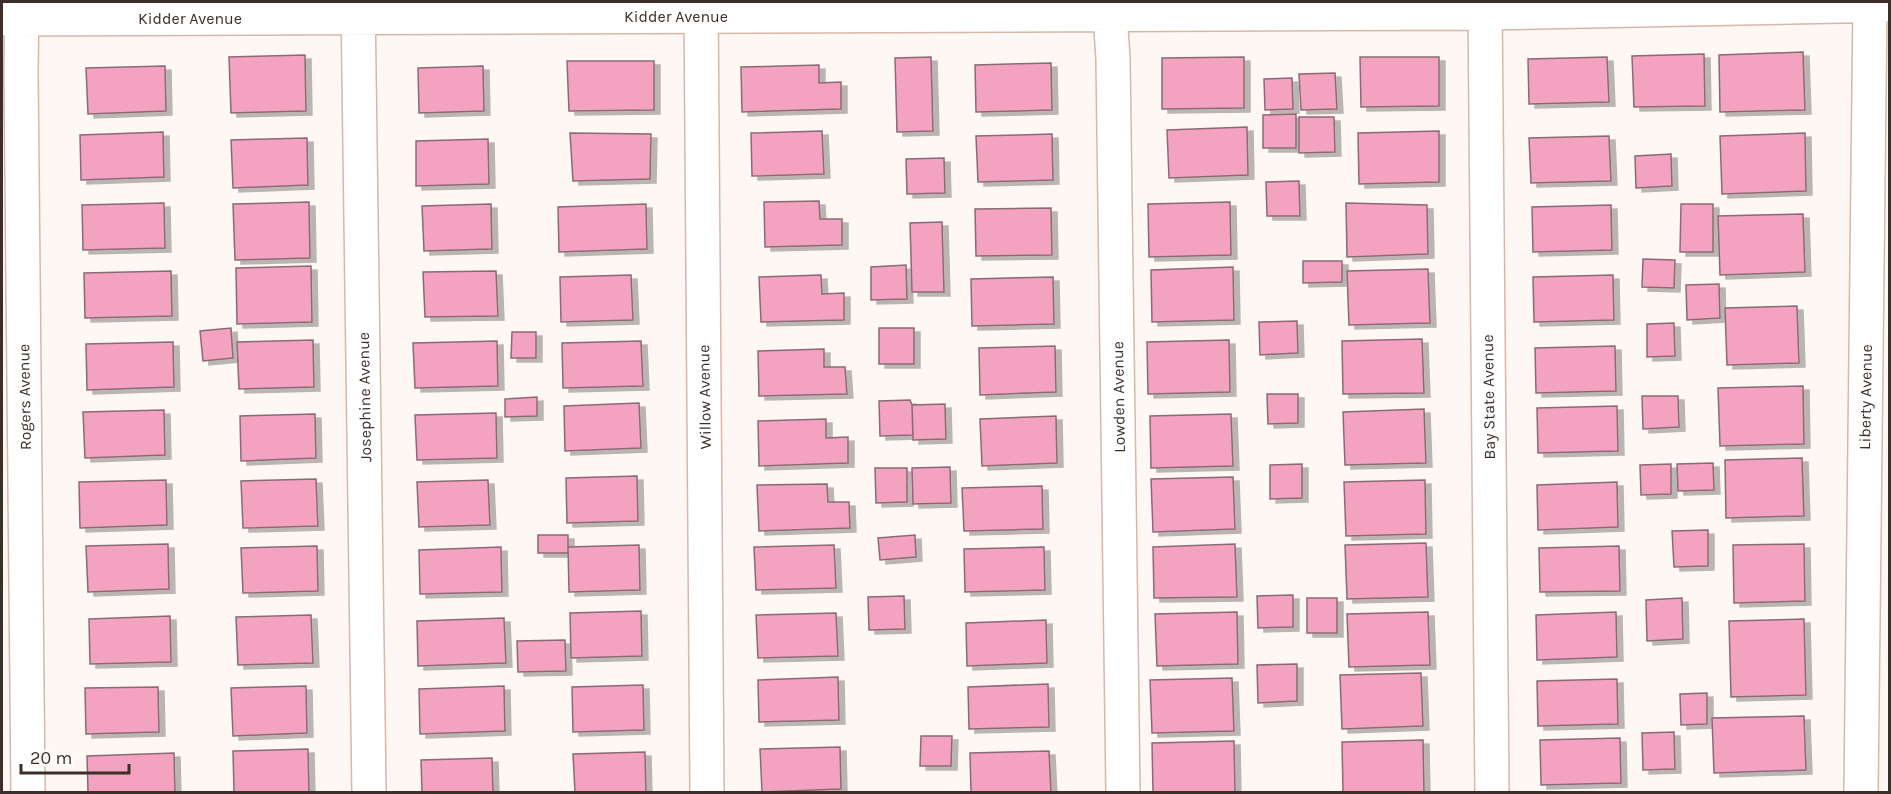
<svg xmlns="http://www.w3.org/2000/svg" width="1891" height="794" viewBox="0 0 1891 794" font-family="Karla,sans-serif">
<defs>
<filter id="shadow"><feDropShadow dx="6" dy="4" stdDeviation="0" flood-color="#0004"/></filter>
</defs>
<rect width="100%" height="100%" fill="#fef7f4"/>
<path fill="#f3a2bf" stroke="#8b6b76" stroke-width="1.5" filter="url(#shadow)" d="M1803 52 1805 110 1720 112 1719 55Z
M1704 54 1705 106 1634 107 1632 56Z
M305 55 306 111 231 113 229 57Z
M931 57 933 131 897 132 895 58Z
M1244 57V108L1162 109V58Z
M1360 57H1439V106L1361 107Z
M1607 57 1609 102 1529 104 1528 59Z
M567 61H654V110L569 111Z
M1051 63 1052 110 976 112 975 65Z
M819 65V83L841 82V109L742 112 741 67Z
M165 66 166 111 88 114 86 68Z
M483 66 484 111 419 113 418 68Z
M1335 73 1337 109 1301 110 1299 74Z
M1292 78 1293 109 1265 110 1264 79Z
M1296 114V148H1263V115Z
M1299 117H1334L1335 152 1299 153Z
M1247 127 1248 175 1169 178 1167 130Z
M822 131 824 174 752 176 751 133Z
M1439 131V182L1359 184 1358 133Z
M163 132 164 177 81 180 80 135Z
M570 133 651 134 650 179 573 181Z
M1805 133 1806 191 1722 194 1720 136Z
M1052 134 1053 180 978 182 976 136Z
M1609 136 1611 181 1531 183 1529 138Z
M307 138 308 185 233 188 231 140Z
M488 139 489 184 416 186V141Z
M1671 154 1672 186 1636 188 1635 156Z
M944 158 945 193 907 194 906 159Z
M1299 181 1300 216H1267L1266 182Z
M819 201 820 219H842V245L765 247 764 202Z
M309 202 310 258 235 260 233 204Z
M1230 202 1231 255 1149 257 1148 204Z
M164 203 165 248 83 250 82 205Z
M1346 203 1427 205 1428 254 1347 257Z
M491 204 492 249 424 251 422 206Z
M646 204 647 249 559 252 558 207Z
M1681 204H1713V252H1680Z
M1611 205 1612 250 1533 252 1532 207Z
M1051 208 1052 255 976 256 975 209Z
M1803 214 1805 272 1720 275 1718 216Z
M942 222 944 292H912L910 223Z
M1643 259 1675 260 1674 288 1642 287Z
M1303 261H1342V282L1303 283Z
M906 265 907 299 871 300V267Z
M311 266 312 322 237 324 236 268Z
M1233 267 1234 320 1152 322 1151 270Z
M1428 269 1430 323 1349 325 1347 271Z
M171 271 172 316 85 318 84 273Z
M496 271 498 316 425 317 423 272Z
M631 275 633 320 561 322 560 277Z
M821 275 822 294 844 293V320L761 322 759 277Z
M1613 275 1614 320 1534 322 1533 277Z
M1053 277 1054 324 972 326 971 279Z
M1719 284 1720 318 1687 320 1686 285Z
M1797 306 1799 363 1727 365 1725 308Z
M1297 321 1298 353 1260 355 1259 322Z
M1674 323 1675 356 1647 357V324Z
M231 328 233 358 203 361 200 331Z
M879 328H914V364H879Z
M512 332H536V358H511Z
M1422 339 1424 393 1343 394 1342 341Z
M313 340 314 387 239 389 237 342Z
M1229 340 1230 392 1148 394 1147 342Z
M497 341 498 386 415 388 413 343Z
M641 341 643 386 563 388 562 343Z
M173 342 174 387 87 390 86 344Z
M1055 346 1056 392 980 395 979 348Z
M1615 346 1616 391 1536 393 1535 348Z
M824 349V367H845L847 394 759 396 758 351Z
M1803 386 1804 444 1720 446 1718 388Z
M1267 394H1298V423L1268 424Z
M1642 396H1678L1679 427 1643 429Z
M537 397V416L505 417V399Z
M910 400 912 405 913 435 880 436 879 401Z
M639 403 641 448 565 451 564 406Z
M945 404 946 439 913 440 912 405Z
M1617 406 1618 451 1538 453 1537 408Z
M1424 409 1426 463 1345 465 1343 412Z
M164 410 165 455 85 458 83 412Z
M496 413 497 458 417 460 415 415Z
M315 414 316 458 241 461 240 416Z
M1231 414 1233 466 1151 468 1150 416Z
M1056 416 1057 463 982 466 980 419Z
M826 419V438L848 437V463L759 466 758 421Z
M1802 458 1804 516 1726 518 1725 460Z
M1713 463 1714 490 1678 491 1677 464Z
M1302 464V498L1270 499V465Z
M1671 464V494L1641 495 1640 465Z
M950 467 951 503 913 504 912 468Z
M875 468H907V502L876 503Z
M637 476 638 521 567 523 566 478Z
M1233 477 1235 529 1153 532 1151 479Z
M316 479 318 526 243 528 241 481Z
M166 480 167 525 80 528 79 482Z
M488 480 490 525 419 527 417 482Z
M1425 480 1426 534 1346 536 1344 482Z
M1617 482 1618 527 1538 530 1537 485Z
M827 484 828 502H849L850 528 759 531 757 485Z
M1042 486 1043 529 964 531 962 488Z
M1708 530V566L1674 567 1672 531Z
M538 535H568V553H538Z
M915 535 916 557 880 560 878 538Z
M1426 543 1428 597 1347 599 1345 545Z
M168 544 169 589 88 592 86 546Z
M1235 544 1237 597 1154 598 1153 547Z
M1804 544 1805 601 1734 603 1733 545Z
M639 545 640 590 569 592 568 547Z
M834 545 836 588 756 590 754 547Z
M317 546 318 591 243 593 241 548Z
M1619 546 1620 591 1540 592 1539 548Z
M501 547 502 592 420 594 419 550Z
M1044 547 1045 590 965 592 964 549Z
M1293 595V627L1258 628 1257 596Z
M904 596 905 629 869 630 868 597Z
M1307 598H1337V633H1307Z
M1682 598 1683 639 1647 641 1646 600Z
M641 611 642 656 571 658 570 613Z
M1237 612 1238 664 1157 666 1155 614Z
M1428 612 1430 665 1349 667 1347 614Z
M1616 612 1617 657 1537 660 1536 615Z
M836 613 838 656 758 658 756 615Z
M311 615 313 663 238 665 236 617Z
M170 616 171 662 90 664 89 619Z
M504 618 506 663 418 666 417 621Z
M1804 619 1806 695 1731 697 1729 621Z
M1046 620 1047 663 967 666 966 623Z
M565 640 566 671 518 672 517 641Z
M1297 664V701L1258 703 1257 665Z
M1421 673 1423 726 1342 729 1340 675Z
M838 677 839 720 759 722 758 680Z
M1232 678 1234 731 1152 733 1150 680Z
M1617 679 1618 724 1538 726 1537 681Z
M1048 684 1049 727 969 729 968 687Z
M643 685 644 730 573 732 572 687Z
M306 686 307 733 233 736 231 688Z
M504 686 505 731 420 734 419 689Z
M158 687 159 732 86 734 85 688Z
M1707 693V724L1681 725 1680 694Z
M1804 716 1806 770 1714 773 1712 718Z
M1674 732 1675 769 1643 770 1642 733Z
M921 736H952L951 766H920Z
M1620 738 1621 783 1541 785 1540 740Z
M1423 740 1424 792H1343L1342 742Z
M1234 741 1235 792H1153L1152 743Z
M840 747 841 789 762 792 760 749Z
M308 749 309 792H234L233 751Z
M1049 751 1051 792H971L970 753Z
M645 752 646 792H575L573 754Z
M174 753 175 792H88L87 756Z
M492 758 493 792H422L421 760Z"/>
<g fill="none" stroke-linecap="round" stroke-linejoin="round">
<g stroke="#d8b7a9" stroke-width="36">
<path id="street" d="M22 2 21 70 28 792
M358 2 369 792
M1111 2 1110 15 1113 58 1123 792
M1485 2 1492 792
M2 19 1485 13 1890 5
M1861 792 1870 2"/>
</g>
<g stroke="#d8b7a9" stroke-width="36">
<path id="secondary" d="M701 2 707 792"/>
</g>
<use href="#street" stroke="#fff" stroke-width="33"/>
<use href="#secondary" stroke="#fff" stroke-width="33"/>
</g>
<g text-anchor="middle" stroke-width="6" stroke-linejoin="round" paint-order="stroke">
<g font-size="16" fill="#3c2f29" stroke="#fff">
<text x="676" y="22">Kidder Avenue</text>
<text x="190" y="24">Kidder Avenue</text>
<text transform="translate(24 397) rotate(-91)" y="6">Rogers Avenue</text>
<text transform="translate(364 397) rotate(-91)" y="6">Josephine Avenue</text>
<text transform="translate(704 397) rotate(-91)" y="6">Willow Avenue</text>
<text transform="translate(1118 397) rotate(-91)" y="6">Lowden Avenue</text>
<text transform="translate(1488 397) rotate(-91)" y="6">Bay State Avenue</text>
<text transform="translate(1865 397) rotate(-89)" y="6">Liberty Avenue</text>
</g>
</g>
<rect width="1891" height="794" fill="none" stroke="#3c2f29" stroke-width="6"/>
<path d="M21 764v9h108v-9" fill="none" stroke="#3c2f29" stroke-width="3"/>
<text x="30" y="764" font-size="18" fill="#3c2f29" stroke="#ffffff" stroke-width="4.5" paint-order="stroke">20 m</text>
</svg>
